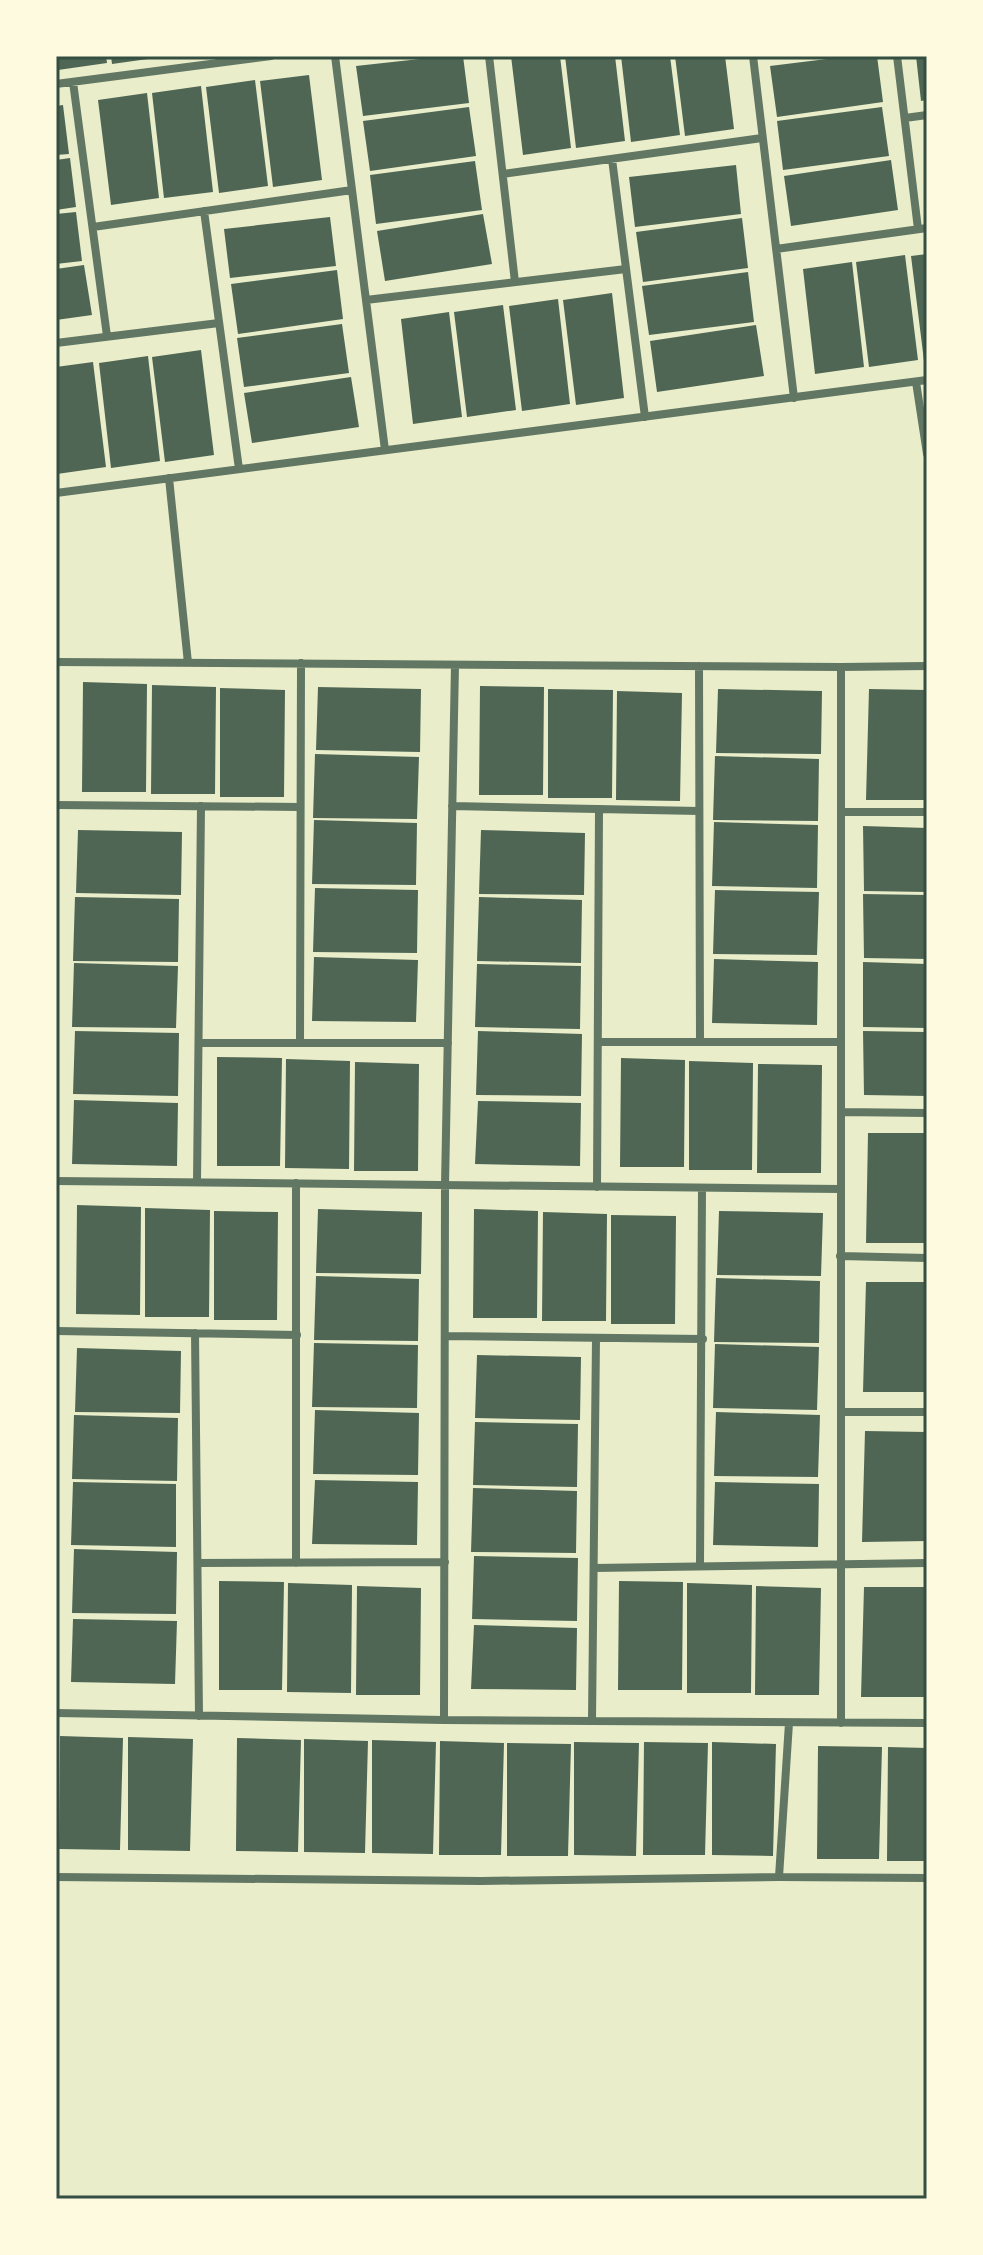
<svg xmlns="http://www.w3.org/2000/svg" width="983" height="2255" viewBox="0 0 983 2255" font-family="Rubik,sans-serif">
<rect width="100%" height="100%" fill="#e9edc9"/>
<path fill="#4f6655" d="M56 56H106L107 63 58 70Z
M111 56H155V58L112 64Z
M447 56H463L469 103 363 116 356 66Z
M511 56H560L571 148 523 155Z
M565 56H615L625 141 576 148Z
M621 56H670L680 135 631 142Z
M675 56H725L734 129 685 136Z
M851 56H877L883 102 777 117 770 66Z
M916 56H927V100L921 101Z
M309 75 322 180 273 187 260 81Z
M255 80 268 186 219 193 206 87Z
M201 86 213 192 164 198 152 93Z
M147 93 159 198 111 205 98 100Z
M63 105 69 154 56 155V106Z
M469 107 476 156 370 171 363 121Z
M882 107 889 156 783 170 777 121Z
M70 158 76 207 56 210V160Z
M891 160 898 210 791 226 784 176Z
M475 161 482 210 376 224 370 175Z
M736 165 741 214 635 227 629 177Z
M76 212 82 261 56 264V214Z
M483 214 492 264 385 281 377 231Z
M330 217 336 266 230 278 224 229Z
M742 218 748 268 643 282 636 232Z
M927 254V361H924L911 256Z
M905 255 918 360 869 367 856 262Z
M852 262 864 367 815 374 803 269Z
M84 265 92 315 56 320V269Z
M337 270 343 319 238 334 231 284Z
M748 272 754 322 649 335 642 286Z
M612 293 624 398 576 405 563 300Z
M558 299 570 404 522 411 509 306Z
M503 305 516 410 467 417 454 312Z
M449 312 462 417 413 424 401 319Z
M342 324 349 373 244 387 237 338Z
M756 325 764 376 657 392 650 341Z
M201 350 214 455 165 462 152 357Z
M148 356 160 461 111 468 99 363Z
M93 362 106 467 57 474 56 367Z
M351 377 359 427 252 443 244 393Z
M83 682 147 684 146 792H82Z
M152 685 216 687 215 794H151Z
M480 686 544 687 543 795H479Z
M318 687 421 689 420 752 316 750Z
M220 688 285 690 284 797H220Z
M548 689 613 690 612 798H548Z
M718 689 822 691 821 754 716 753Z
M869 689 927 690V800H866Z
M617 691 682 693 680 801 616 800Z
M315 754 419 757 417 819 313 818Z
M715 756 819 759 818 821 713 820Z
M314 820 417 823 416 885 312 884Z
M714 822 818 825 817 888 712 886Z
M863 826 927 828V892L864 891Z
M78 830 182 832 181 895 76 893Z
M481 830 585 833 584 895 479 894Z
M315 888 418 890 417 953 313 952Z
M715 890 819 892 817 955 713 954Z
M863 894 927 895V959L864 958Z
M75 897 179 899 178 962 73 961Z
M479 897 582 900 581 963 477 961Z
M314 957 418 960 416 1022 312 1021Z
M714 959 818 962 817 1025 712 1023Z
M863 962 927 964V1028L863 1027Z
M74 963 178 966 176 1028 72 1027Z
M477 964 581 966 580 1029 475 1027Z
M75 1031 179 1033 178 1096 73 1094Z
M478 1031 582 1034 581 1096 476 1095Z
M863 1031 927 1032V1096L864 1095Z
M217 1057 282 1058 280 1166H217Z
M621 1058 685 1060 684 1167H620Z
M286 1059 350 1061 349 1169 285 1168Z
M689 1061 753 1063 752 1170H689Z
M355 1062 419 1064 418 1171H354Z
M758 1064 822 1065 821 1173H757Z
M74 1100 178 1103 177 1166 72 1164Z
M478 1101 581 1103 580 1166 475 1164Z
M868 1133H927V1243H866Z
M77 1205 141 1207 140 1315 76 1314Z
M145 1208 210 1210 209 1317H145Z
M318 1209 422 1212 421 1274 316 1273Z
M474 1209 538 1211 537 1318H473Z
M214 1211 278 1212 277 1320H214Z
M719 1211 823 1213 821 1276 717 1275Z
M543 1212 607 1214 606 1321H542Z
M611 1215 676 1216 675 1324H611Z
M316 1276 419 1279 418 1341 314 1340Z
M716 1278 820 1281 819 1343 714 1342Z
M866 1282H927V1392H863Z
M314 1343 418 1345 417 1408 312 1407Z
M715 1344 819 1347 817 1410 713 1408Z
M77 1348 181 1351 180 1413 75 1412Z
M477 1355 581 1357 580 1420 475 1418Z
M315 1410 419 1413 418 1475 313 1474Z
M716 1412 820 1415 818 1477 714 1476Z
M74 1415 178 1418 177 1481 72 1479Z
M475 1422 578 1424 577 1487 473 1485Z
M865 1431 927 1432V1541L862 1542Z
M315 1480 418 1482 417 1545 312 1544Z
M73 1482 176 1484V1547L71 1545Z
M715 1482 819 1484 818 1547 713 1545Z
M473 1488 577 1491 576 1553 471 1552Z
M74 1549 177 1552 176 1614 72 1613Z
M474 1556 578 1558 577 1621 472 1619Z
M219 1581 284 1582 282 1690H219Z
M619 1581 683 1582 682 1690H618Z
M288 1583 352 1585 351 1693 287 1692Z
M687 1583 752 1585 751 1693H687Z
M357 1586 421 1588 420 1695H356Z
M756 1586 821 1588 819 1695H755Z
M864 1587H927L926 1697H861Z
M73 1619 177 1621 175 1684 71 1682Z
M474 1625 577 1628 576 1690 471 1689Z
M60 1736 123 1738 120 1850 59 1849Z
M128 1737 193 1739 190 1851 128 1850Z
M237 1738 301 1740 298 1852 236 1851Z
M304 1739 368 1741 365 1853 304 1852Z
M372 1740 436 1742 433 1854 372 1853Z
M440 1741 504 1743 501 1855H439Z
M574 1742 639 1743 636 1856 574 1855Z
M644 1742 708 1743 705 1855H643Z
M712 1742 776 1744 773 1856 712 1855Z
M507 1743 571 1744 568 1856H507Z
M818 1746 882 1747 879 1859H817Z
M888 1747 927 1748V1861H887Z"/>
<g fill="none" stroke-linecap="round" stroke-linejoin="round">
<path stroke="#617663" stroke-width="8" d="M335 56 385 450
M489 56 515 282
M753 56 794 398
M897 56 918 229
M73 82 107 336
M56 84 271 56
M905 118 927 115
M612 159 645 417
M503 174 762 138
M204 211 239 469
M93 227 352 190
M776 249 927 228
M366 300 626 269
M56 343 219 323
M916 382 927 454
M169 478 188 663
M56 493 927 380
M56 662 841 667 927 666
M699 666 700 1042
M56 805 300 807
M452 806 699 811
M841 812H927
M598 1042H841
M199 1043H448
M300 1043 301 663
M841 1112 927 1113
M56 1181 841 1189
M197 1182 201 806
M296 1183V1563
M597 1187 599 809
M840 1256 927 1258
M56 1331 297 1335
M195 1333 199 1716
M445 1336 703 1339
M841 1412H927
M198 1563 445 1562
M700 1566 702 1188
M594 1568 927 1563
M56 1713 444 1720 927 1723
M444 1720 445 1185 455 665
M592 1721 596 1338
M841 1723V667
M56 1877 481 1881 779 1877 927 1878
M779 1877 789 1723"/>
</g>
<rect width="983" height="2255" fill="none" stroke="#fefae0" stroke-width="116"/>
<rect x="58" y="58" width="867" height="2139" fill="none" stroke="#344e41" stroke-width="3"/>
</svg>
